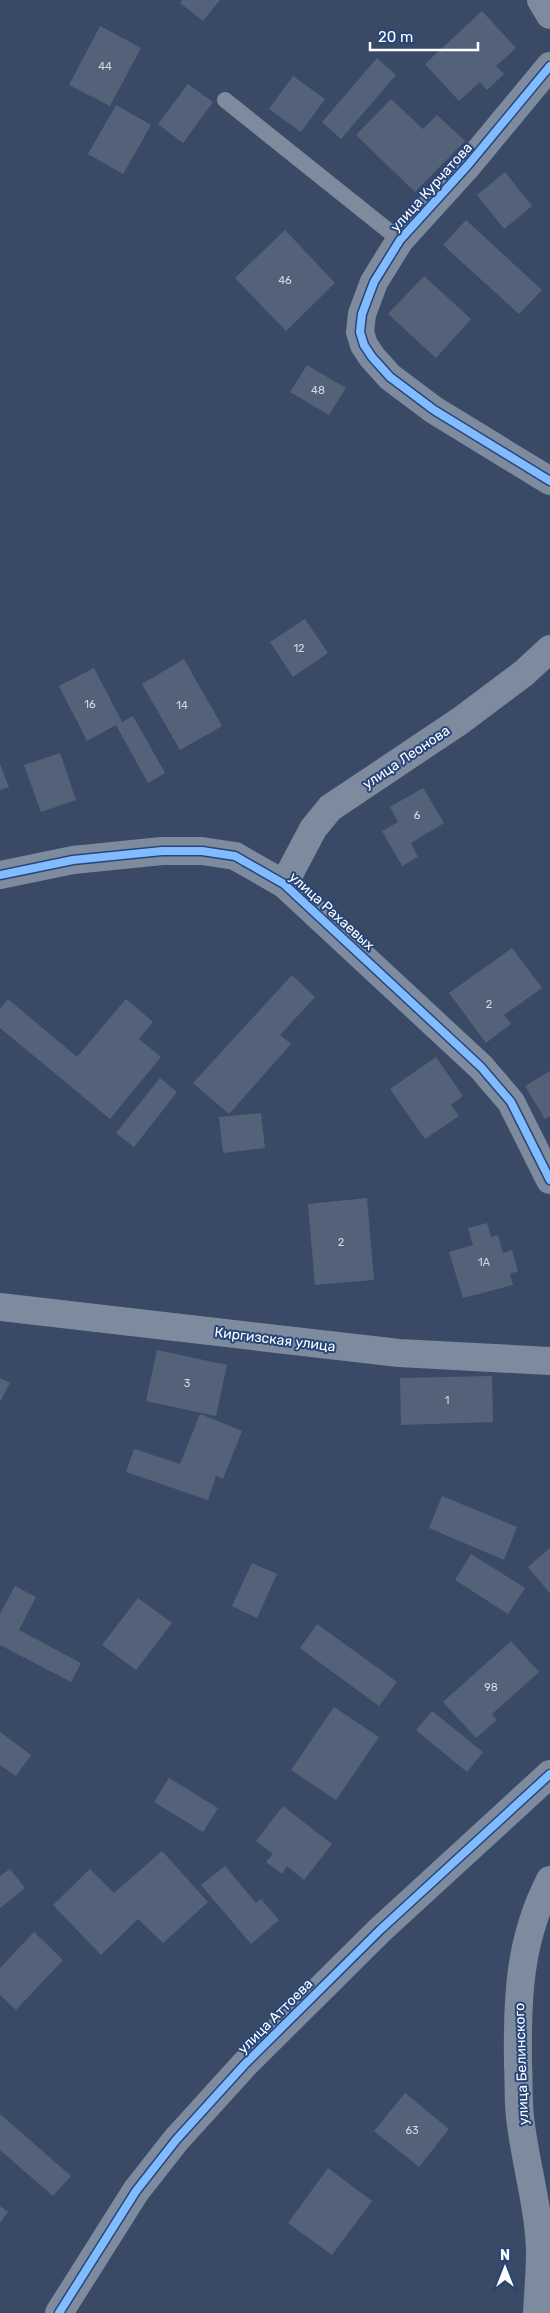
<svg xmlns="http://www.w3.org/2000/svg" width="550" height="2313" viewBox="0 0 550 2313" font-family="Rubik,sans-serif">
<rect width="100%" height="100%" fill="#3a4a66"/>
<path fill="#546279" d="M182 0H220L203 21 180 3Z
M482 11 516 48 496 66 504 74 487 90 480 82 459 101 425 64Z
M100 26 141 48 110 106 69 85Z
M377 58 396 75 341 139 322 122Z
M293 76 325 99 301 132 269 109Z
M188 84 213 102 183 143 158 124Z
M391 99 423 129 437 115 465 141 415 192 356 135Z
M116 105 151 125 123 174 88 154Z
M505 172 532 206 504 229 477 195Z
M466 220 542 290 519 314 443 245Z
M285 230 335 283 286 331 235 278Z
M424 276 471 319 436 358 388 314Z
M307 365 346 388 329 415 290 392Z
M305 619 328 653 293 677 270 642Z
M184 659 222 726 180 750 142 684Z
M94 668 122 722 133 716 165 773 148 783 116 725 87 741 59 686Z
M60 753 76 800 41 812 24 765Z
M0 764 9 787 0 790Z
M423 788 444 823 411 843 418 857 402 866 382 831 398 822 390 807Z
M512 948 542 988 504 1015 511 1024 486 1043 449 993Z
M292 975 315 997 280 1035 291 1044 229 1114 193 1083Z
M8 999 77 1057 126 999 153 1022 139 1039 161 1057 110 1119 0 1028V1009Z
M436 1057 463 1096 451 1105 459 1116 425 1139 390 1089Z
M550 1071V1116L545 1119 525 1086Z
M160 1078 177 1092 134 1147 116 1133Z
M261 1113 265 1148 223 1153 219 1117Z
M367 1198 374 1280 315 1285 308 1204Z
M487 1223 491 1237 498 1235 503 1253 512 1250 518 1271 510 1274 513 1285 463 1298 449 1252 473 1245 468 1228Z
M157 1350 227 1365 216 1416 146 1401Z
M492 1376 493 1422 401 1425 400 1378Z
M0 1378 10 1383 0 1402Z
M200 1414 242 1431 223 1479 216 1476 208 1500 126 1472 134 1449 180 1464Z
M442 1496 517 1527 504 1560 429 1528Z
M550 1548V1593L528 1567Z
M471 1554 525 1588 508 1614 455 1580Z
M252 1563 277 1574 257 1618 232 1606Z
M15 1586 36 1597 19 1630 81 1663 71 1682 0 1645V1614Z
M138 1598 172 1623 136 1670 102 1645Z
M317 1624 397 1682 379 1706 300 1648Z
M511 1641 539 1672 492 1714 497 1720 476 1738 443 1702Z
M334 1707 379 1737 336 1800 291 1770Z
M432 1711 483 1752 467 1772 416 1730Z
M0 1732 31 1755 16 1776 0 1765Z
M169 1778 218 1808 203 1832 154 1802Z
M283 1806 332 1844 304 1880 287 1866 282 1874 266 1862 273 1854 256 1841Z
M162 1851 208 1902 163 1943 138 1919 101 1955 53 1905 90 1869 114 1893Z
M225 1866 256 1903 261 1899 279 1920 251 1944 201 1885Z
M10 1869 25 1888 0 1908V1876Z
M34 1932 63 1960 16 2010 0 1995V1968Z
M405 2093 449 2129 419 2167 374 2131Z
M0 2114 71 2176 53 2196 0 2150Z
M328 2168 372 2201 332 2255 288 2223Z
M0 2206 8 2212 0 2223Z"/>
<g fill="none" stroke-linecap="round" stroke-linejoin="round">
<path stroke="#7e8a9d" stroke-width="16" d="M225 100 400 240"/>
<path stroke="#7e8a9d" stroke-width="28" d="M541 0 550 15
M550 66 468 165 400 240 374 282 362 314 360 332 364 345 372 357 390 377 434 410 550 481
M0 875 73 860 162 851H202L235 856 284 884 481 1067 511 1102 550 1180
M284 884 313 829 330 808 460 721 524 673 550 649
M0 1307 399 1353 550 1361
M537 2313C538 2293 540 2272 540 2252 539 2206 525 2163 520 2117 518 2100 519 2082 518 2064 517 1998 519 1940 550 1880"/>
<path stroke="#7e8a9d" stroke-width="28" d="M59 2313 136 2191 176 2140 245 2064 380 1930 550 1774"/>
<g stroke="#274579" stroke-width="11">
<path id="cycleway" d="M550 66 468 165 400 240 374 282 362 314 360 332 364 345 372 357 390 377 434 410 550 481
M0 875 73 860 162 851H202L235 856 284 884 481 1067 511 1102 550 1180
M59 2313 136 2191 176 2140 245 2064 380 1930 550 1774"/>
</g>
<use href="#cycleway" stroke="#80bcff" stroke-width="8"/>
</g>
<g text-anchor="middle" stroke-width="4" stroke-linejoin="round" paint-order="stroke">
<g font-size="11" fill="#d4d8de">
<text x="105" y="70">44</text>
<text x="285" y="284">46</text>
<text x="318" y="394">48</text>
<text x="299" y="652">12</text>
<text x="90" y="708">16</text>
<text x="182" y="709">14</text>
<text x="417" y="819">6</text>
<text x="489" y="1008">2</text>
<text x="341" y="1246">2</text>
<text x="484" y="1266">1А</text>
<text x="187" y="1387">3</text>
<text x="447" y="1404">1</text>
<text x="491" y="1691">98</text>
<text x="412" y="2134">63</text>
</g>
<g font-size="14" fill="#fff" stroke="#274579">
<text transform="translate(431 187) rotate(-48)" y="5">улица Курчатова</text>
<text transform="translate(406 757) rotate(-34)" y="5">улица Леонова</text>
<text transform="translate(332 911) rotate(42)" y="5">улица Рахаевых</text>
<text transform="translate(275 1339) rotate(7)" y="5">Киргизская улица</text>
<text transform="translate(275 2016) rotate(-45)" y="5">улица Аттоева</text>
<text transform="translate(521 2064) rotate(-92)" y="5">улица Белинского</text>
</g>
</g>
<g transform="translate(505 2268)" stroke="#274579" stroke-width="4" paint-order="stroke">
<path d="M0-4L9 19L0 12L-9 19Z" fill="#ffffff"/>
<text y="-8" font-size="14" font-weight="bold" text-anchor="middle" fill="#ffffff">N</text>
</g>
<path d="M370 42v8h108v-8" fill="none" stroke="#ffffff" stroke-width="2.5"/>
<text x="378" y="42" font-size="15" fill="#ffffff" stroke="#274579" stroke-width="4" paint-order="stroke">20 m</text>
</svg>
